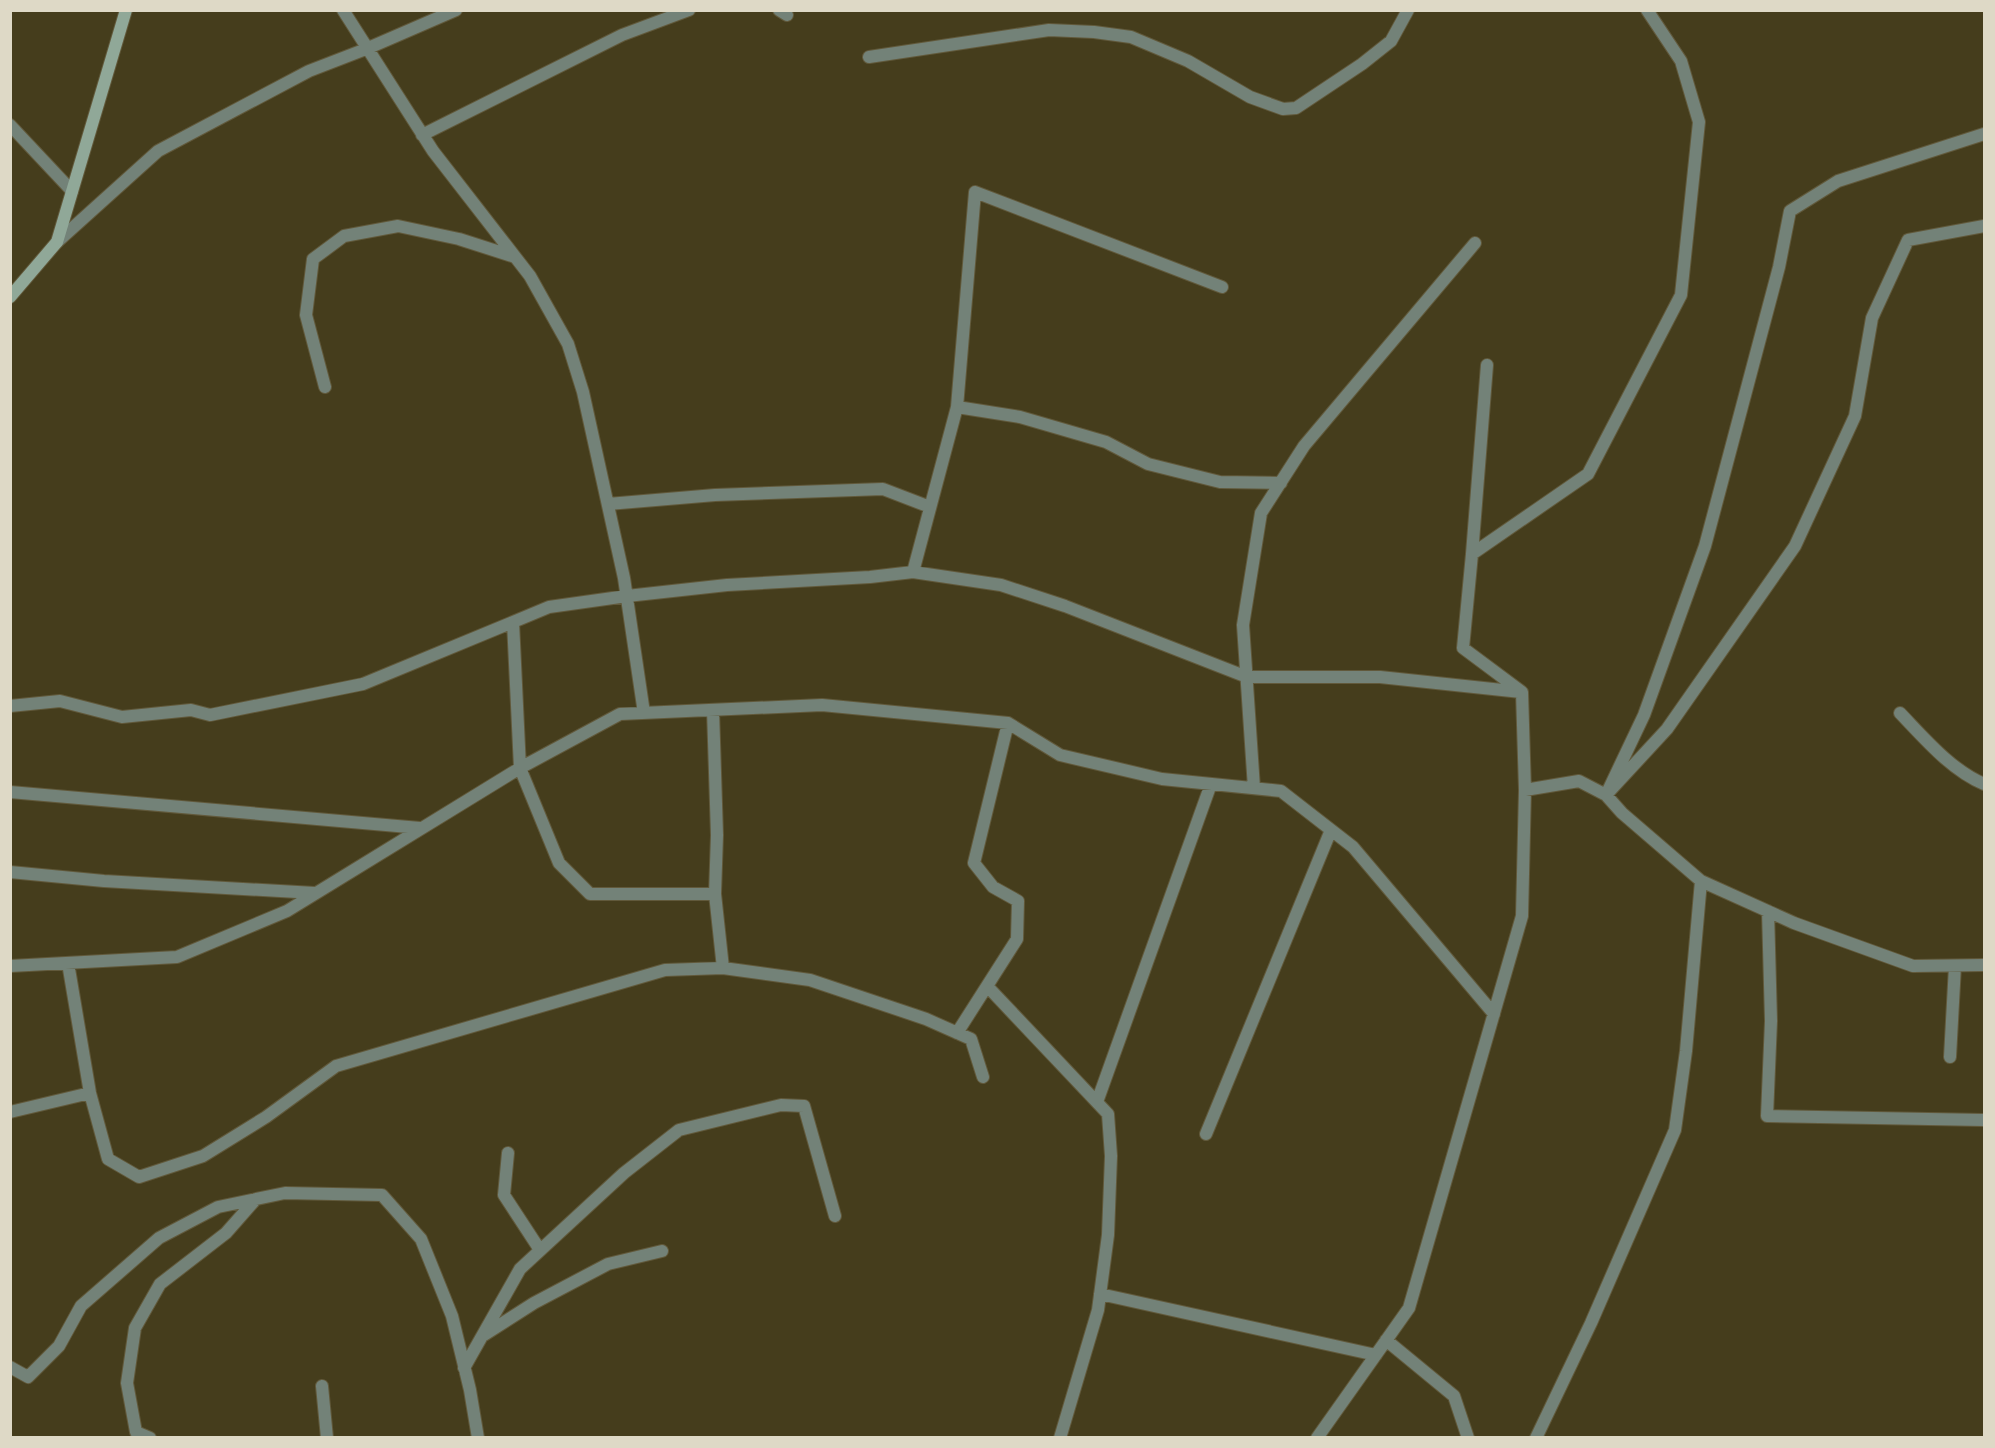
<svg xmlns="http://www.w3.org/2000/svg" width="1995" height="1448" viewBox="0 0 1995 1448" font-family="Figtree,sans-serif">
<rect width="100%" height="100%" fill="#453d1c"/>
<g fill="none" stroke-linecap="round" stroke-linejoin="round">
<g stroke="#61593b" stroke-width="14">
<path id="street" d="M343 10 433 151 530 276 568 344 583 392 624 578 644 713
M779 10 787 15
M869 57 1049 30 1094 32 1131 37 1188 61 1250 97 1283 109 1296 108 1362 64 1391 41 1408 10
M10 125 72 191
M1984 134 1838 181 1790 211 1779 267 1705 546 1644 715 1606 795 1667 729 1795 546 1855 416 1872 318 1908 240 1984 226
M422 135 622 35 689 10
M57 242 158 151 309 71 366 49 456 10
M325 387 306 315 313 259 344 236 398 226 459 239 515 257
M957 407 1020 417 1106 442 1148 464 1220 482 1281 483
M608 504 715 495 883 489 930 507
M1472 554 1487 365
M913 572 957 407 975 192 1222 287
M513 622 549 607 627 596 727 585 870 577 913 572 1001 585 1065 606 1247 677H1380L1521 692
M10 706 60 701 122 717 191 710 210 715 363 684 513 622 520 768 559 863 590 894H715
M713 710 717 835 715 894 723 968
M1900 713C1925 739 1951 770 1984 784
M1254 788 1243 625 1261 513 1304 446 1475 243
M1525 790 1579 781 1606 795 1622 813 1701 881 1794 923 1913 966 1984 965
M10 792 420 828
M10 872 104 881 315 893
M1768 911 1771 1021 1767 1116 1984 1120
M68 963 90 1093 108 1159 139 1177 203 1156 266 1117 336 1066 665 970 723 968 810 980 926 1019 971 1039 983 1077
M10 966 177 957 287 911 520 768 620 714 822 705 1008 723 1060 755 1162 779 1281 791 1353 847 1494 1014
M987 986 1108 1114 1111 1156 1108 1235 1098 1310 1060 1438
M957 1033 1017 939 1018 901 993 887 974 863 1008 723
M1950 1057 1955 966
M1097 1102 1211 784
M10 1112 90 1093
M1206 1134 1331 830
M508 1153 504 1195 540 1250
M1100 1294 1376 1355
M484 1335 534 1303 608 1264 662 1251
M1386 1340 1454 1396 1468 1438
M10 1367 28 1377 59 1346 81 1306 159 1238 218 1207 285 1193 382 1195 421 1239 452 1316 470 1390 478 1438
M464 1368 520 1269 624 1173 679 1130 781 1105 804 1106 835 1216
M322 1386 327 1438
M150 1438 136 1432 127 1383 135 1328 160 1284 226 1233 256 1199
M1317 1438 1409 1308 1522 916 1525 790 1522 692 1463 648 1472 554 1588 474 1681 295 1699 122 1681 61 1647 10
M1536 1438 1591 1323 1675 1130 1686 1051 1701 881"/>
</g>
<g stroke="#61593b" stroke-width="14">
<path id="secondary" d="M10 297 57 242 126 10"/>
</g>
<use href="#street" stroke="#738278" stroke-width="12"/>
<use href="#secondary" stroke="#90a898" stroke-width="12"/>
</g>
<rect width="1995" height="1448" fill="none" stroke="#ded9c6" stroke-width="24"/>
</svg>
